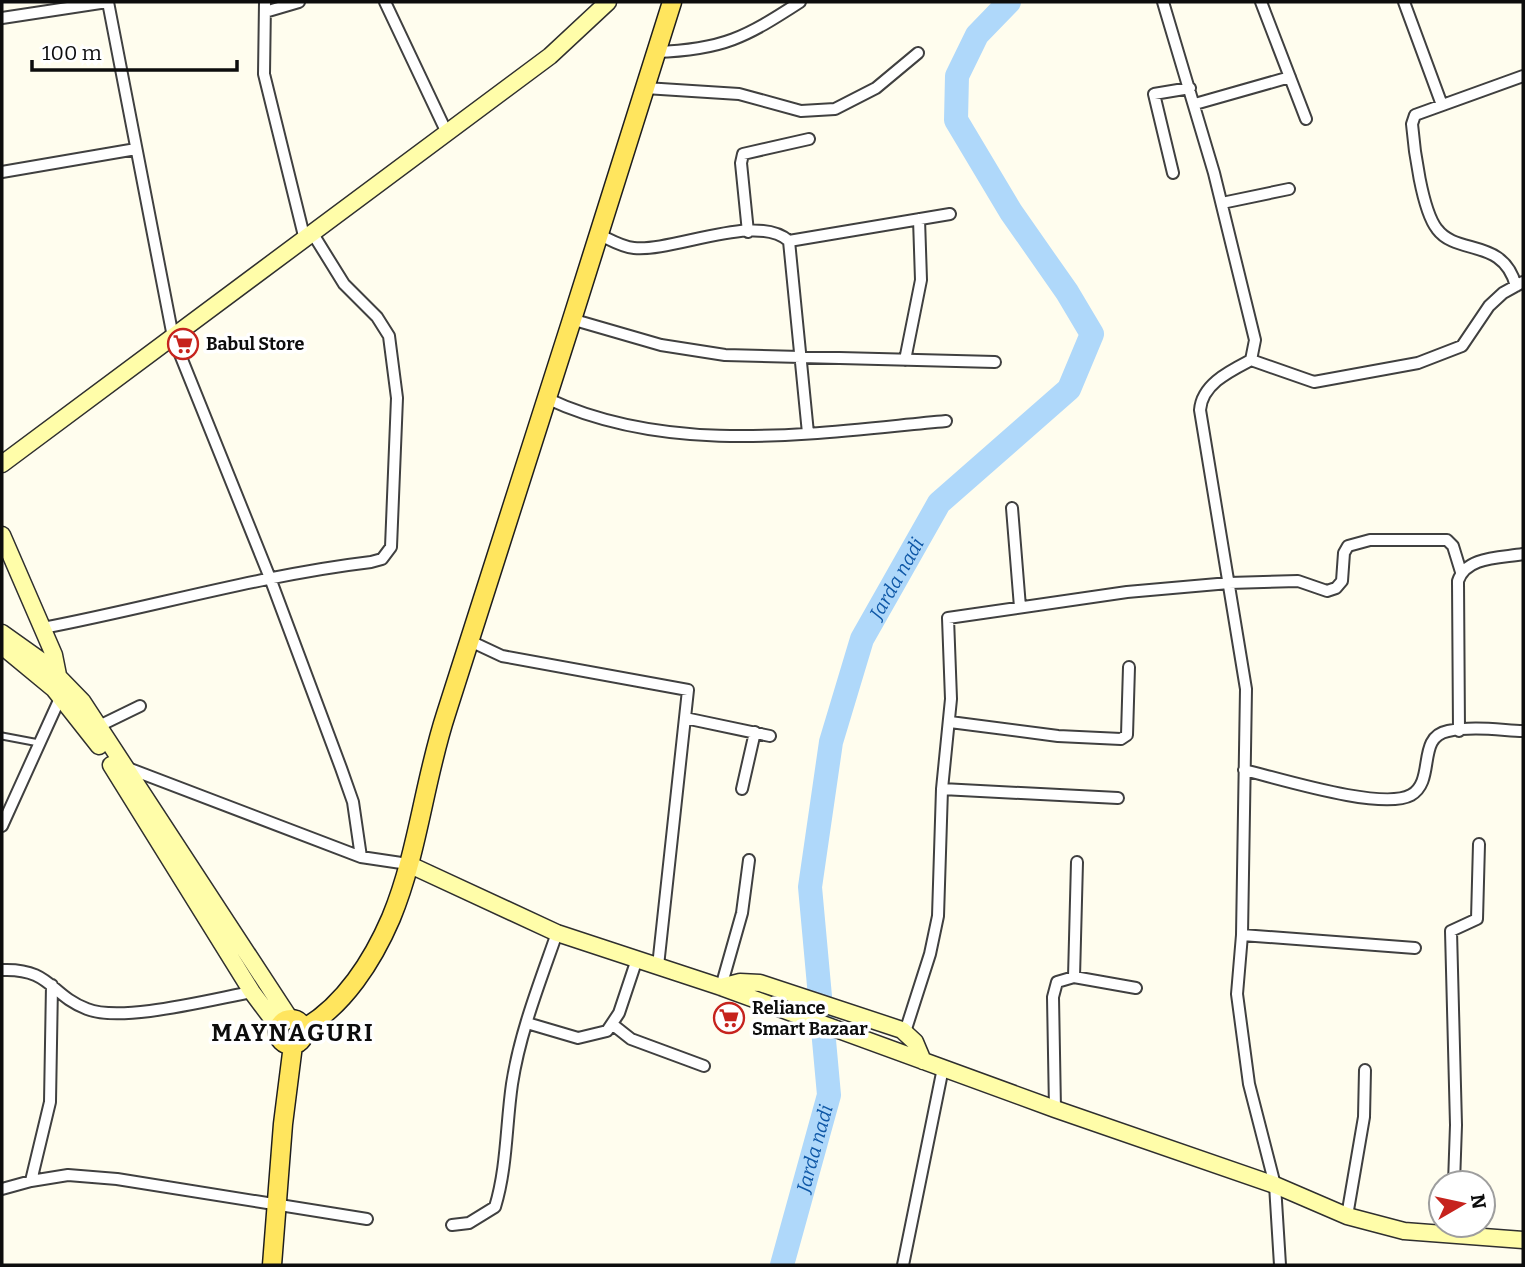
<svg xmlns="http://www.w3.org/2000/svg" width="1525" height="1267" viewBox="0 0 1525 1267" font-family="Bitter,serif">
<rect width="100%" height="100%" fill="#fffdee"/>
<g fill="none" stroke-linecap="round" stroke-linejoin="round">
<path stroke="#afd8fa" stroke-width="24" id="s1" d="M782 1265 829 1095 810 887 831 742 862 639 939 503 1069 389 1092 334 1067 292 1011 212 956 120 957 76 977 35 1009 2"/>
<g stroke="#404040" stroke-width="9">
<path id="lane" d="M2 736 39 743"/>
</g>
<g stroke="#404040" stroke-width="14">
<path id="street" d="M108 2 173 337 270 578 341 768 353 802 361 857
M265 2 264 74 305 240
M385 2 447 133
M1163 2 1214 173 1255 340 1251 360C1230 371 1202 384 1200 410L1246 689 1242 935 1237 994 1249 1084 1275 1185 1280 1265
M1261 2 1306 119
M1404 2 1442 105
M265 12 299 2
M2 18 107 2
M656 52C723 50 746 37 800 2
M645 88 739 94 801 111 835 109 876 88 918 53
M1195 104 1290 77
M2 172 136 149
M1173 173 1154 94 1190 88
M1222 203 1289 189
M748 232 741 163 743 154 809 139
M598 234C609 239 622 247 634 248 674 252 757 212 789 241L808 433
M789 241 950 214
M1516 286C1503 237 1457 256 1437 229 1422 210 1414 149 1412 124L1415 115 1523 76
M571 319 661 345 725 355 995 362
M905 360 921 280 919 219
M1251 360 1314 382 1418 363 1462 346 1489 306 1503 293 1523 282
M546 398C671 457 814 433 946 421
M1012 508 1020 607
M43 628C153 607 261 575 371 562L382 559 391 547 397 398 389 336 377 317 344 284 313 234
M470 641 502 656 688 690 658 966
M685 718 770 736
M950 722 1058 736 1121 739 1127 735 1129 667
M99 726 140 706
M1459 731 1458 581C1466 556 1501 558 1523 554
M125 767 361 857 408 864
M1244 770C1278 778 1382 811 1411 795 1436 781 1416 737 1448 731 1472 726 1499 730 1523 731
M742 789 755 732
M942 789 1118 798
M2 826 61 696
M1242 935 1415 948
M2 970C51 968 50 995 87 1009 122 1023 213 999 252 992
M1074 977 1077 862
M721 987 742 913 749 860
M527 1023 578 1038 607 1031 619 1013 637 959
M612 1024 631 1039 704 1066
M905 1032 930 954 938 916 942 789 951 699 948 618 1127 592 1229 583 1298 581 1327 591 1336 588 1342 581 1344 553 1348 546 1370 540H1447L1453 546 1461 572
M1055 1109 1053 997 1057 982 1074 977 1136 988
M31 1181 68 1175 117 1179 367 1219
M1454 1183 1456 1125 1451 931 1477 919 1479 844
M2 1189 31 1181 50 1102 52 985
M1347 1216 1364 1117 1365 1070
M452 1225 469 1223 495 1207C507 1168 506 1125 512 1084 520 1032 540 982 557 933
M903 1265 943 1068"/>
</g>
<g stroke="#2f2f2f" stroke-width="19">
<path id="secondary" d="M2 464 550 56 608 2
M2 535 54 655 58 675
M2 633 47 665 82 701 290 1019
M2 646 54 689 99 746
M111 765 252 992 279 1028
M408 864 557 933 721 987 1055 1109 1275 1185 1347 1216 1404 1231 1523 1240
M721 987 740 982 760 983 902 1030 915 1042 923 1061"/>
</g>
<g stroke="#1e1e1e" stroke-width="21">
<path id="primary" d="M278 1032a13 13 0 1 1 26 0a13 13 0 1 1-26 0Z
M303 1029C344 1006 373 960 391 918 418 853 424 781 446 714 523 478 597 239 672 2
M272 1265 283 1124 293 1045"/>
</g>
<use href="#lane" stroke="#fff" stroke-width="5"/>
<use href="#street" stroke="#fff" stroke-width="10"/>
<use href="#secondary" stroke="#fffda9" stroke-width="16"/>
<use href="#primary" stroke="#ffe55e" stroke-width="18"/>
</g>
<defs>
<g id="supermarket-ring" transform="scale(1.575)"><circle r="9.5" fill="#fff" stroke="#c6231d" stroke-width="1.5"/><path d="M-6-5.5h2.5l.6 2H6L4.5 2H-2.5L-4.4-4H-6ZM-1.5 3.2a1.3 1.3 0 1 0 .1 0ZM3 3.2a1.3 1.3 0 1 0 .1 0Z" fill="#c6231d"/></g>
</defs>
<g fill-rule="evenodd">
<use href="#supermarket-ring" x="183" y="344"/>
<use href="#supermarket-ring" x="729" y="1018"/>
</g>
<g text-anchor="middle" stroke-width="7" stroke-linejoin="round" paint-order="stroke">
<g font-size="18" font-weight="bold" fill="#0d0d0d" stroke="#fff" text-anchor="start">
<text x="206" y="350">Babul Store</text>
<text x="752" y="1014">Reliance<tspan x="752" dy="21">Smart Bazaar</tspan></text>
</g>
<g font-size="19" font-style="italic" fill="#0f58a7" stroke="#fff">
<text dy="7" stroke="none"><textPath href="#s1" startOffset="709">Jarda nadi</textPath></text>
<text dy="7" stroke="none"><textPath href="#s1" startOffset="121">Jarda nadi</textPath></text>
</g>
<g font-size="24" font-weight="bold" letter-spacing="2" fill="#0d0d0d" stroke="#fff">
<text x="293" y="1041">MAYNAGURI</text>
</g>
</g>
<rect width="1525" height="1267" fill="none" stroke="#0d0d0d" stroke-width="7"/>
<g transform="translate(1462 1204) rotate(81)"><circle r="33" fill="#ffffff" stroke="#9e9e9e" stroke-width="2"/>
<path d="M0-5L12 26L0 18L-12 26Z" fill="#c6231d"/>
<text y="-10" font-size="19" font-weight="bold" text-anchor="middle" fill="#0d0d0d">N</text>
</g>
<path d="M32 60v10h205v-10" fill="none" stroke="#0d0d0d" stroke-width="3.5"/>
<text x="42" y="60" font-size="21" fill="#0d0d0d" stroke="#ffffff" stroke-width="5" paint-order="stroke">100 m</text>
</svg>
